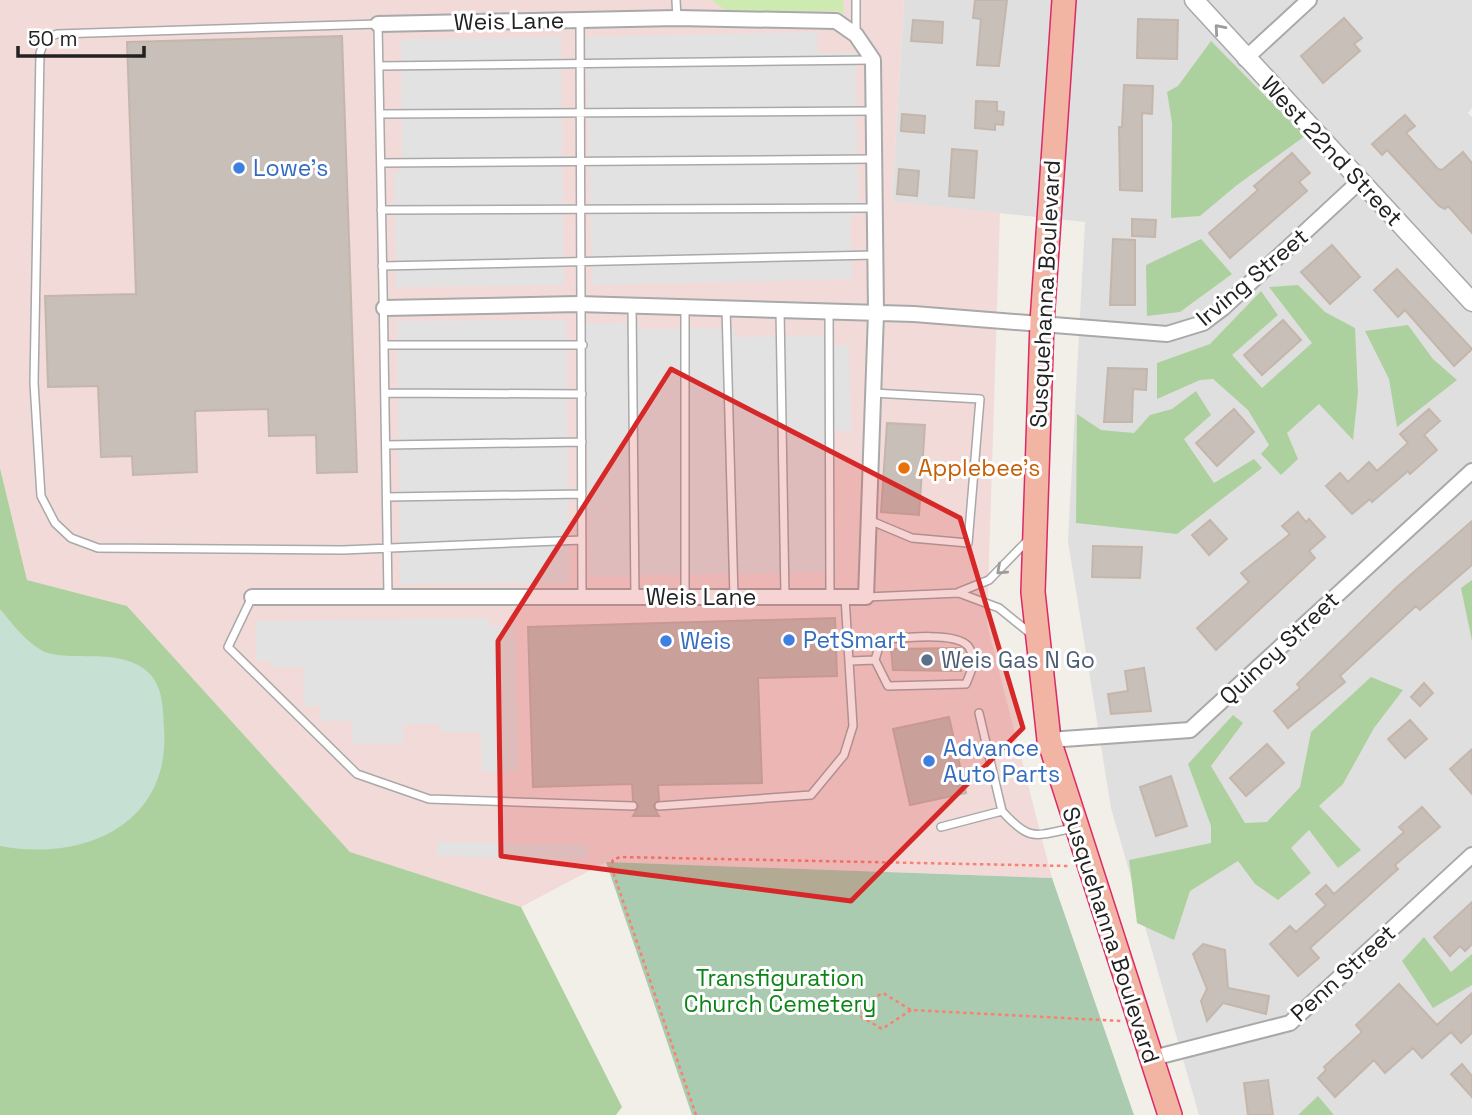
<svg xmlns="http://www.w3.org/2000/svg" width="1472" height="1115" viewBox="0 0 1472 1115" font-family="'Space Grotesk',sans-serif">
<rect width="100%" height="100%" fill="#f2efe9"/>
<path fill="#e0dfdf" d="M904 0H1472V108L1468 113 1472 117V1115H1199L1111 808 1068 541 1085 222 892 202Z"/>
<path fill="#f2dad9" d="M0 0H904L892 201 1000 213 987 624 1052 878 606 862 521 907 350 852 127 606 27 580 0 468Z"/>
<path fill="#cdebb0" d="M711 0H843L844 14 836 11 728 12Z"/>
<path fill="#add19e" d="M1211 41 1305 136 1237 185 1200 216 1171 218 1172 123 1167 92 1178 86Z
M1201 239 1232 274 1180 312 1147 316 1146 265Z
M1298 285 1325 312 1355 328 1358 393 1353 440 1319 404 1287 433 1298 459 1281 475 1261 454 1269 445 1248 410 1213 379 1200 380 1157 399V363L1210 344 1261 291 1278 315 1232 355 1262 388 1312 343 1269 287Z
M1408 325 1433 359 1457 380 1397 427 1389 379 1365 331Z
M1196 391 1211 415 1184 439 1214 483 1254 459 1262 468 1177 534 1076 523 1077 414 1101 430 1134 433 1150 415 1172 409Z
M0 468 27 580 127 606 350 852 521 907 622 1107 616 1115H0Z
M1472 580V641L1461 588Z
M1371 677 1403 690 1374 728 1343 784 1319 806 1361 850 1338 868 1309 830 1291 848 1311 873 1278 900 1255 884 1238 861 1190 891 1174 940 1137 923 1129 860 1211 843V826L1188 764 1233 715 1243 723 1211 766 1245 823 1267 822 1300 787 1311 732Z
M1424 937 1451 972 1472 954V985L1433 1008 1402 961Z
M1318 1096 1334 1115H1298Z"/>
<path fill="#c6e0d4" d="M0 609C12 623 24 640 41 650 65 664 120 645 149 673 163 687 163 709 164 728 171 825 83 862 0 846Z"/>
<path fill="#aacbaf" d="M606 862 1052 878 1134 1115H692Z"/>
<path fill="#e2e2e2" d="M817 32 818 53 855 52 859 215 850 216 852 279 592 285 586 37Z
M561 37 564 285 396 287 394 172 402 171 401 39Z
M566 320 569 583 400 584 397 321Z
M638 323 639 329 734 328 735 337 833 335V345H849L851 431H833L836 572 590 576 585 324Z
M489 618V626L515 625 518 772H482L481 732H441L440 724H403V744H353L352 721H321L320 706H304L303 667 271 668 270 660 256 661V621Z
M437 842 588 845 587 859 437 856Z"/>
<path fill="#c7bfb8" stroke="#c4b6ab" stroke-width="2" d="M975 0H1007L999 66 977 65 981 19 973 18Z
M1344 18 1362 38 1354 44 1360 51 1323 83 1301 56Z
M1138 19 1178 20 1177 59 1137 58Z
M913 20 943 22 942 43 911 41Z
M342 36 357 472 317 473 316 435 269 436 268 409 195 411 197 472 133 475 132 456 101 457 98 386 48 387 45 296 136 294 127 42Z
M1124 85 1153 86 1152 114 1142 113V191L1120 190 1119 127H1122Z
M976 101 997 102V111L1004 112 1003 125 995 124V130L975 128Z
M902 114 925 116 924 133 901 131Z
M1405 115 1415 126 1406 133 1438 169 1442 170 1463 152 1472 163V233L1448 206 1445 209 1439 206 1387 150 1382 155 1372 144Z
M952 149 977 151 974 198 949 196Z
M1292 153 1310 173 1299 182 1307 191 1230 258 1209 233 1258 190 1254 186Z
M899 169 919 171 917 196 897 194Z
M1132 219 1156 220 1155 237 1132 236Z
M1113 239 1135 240V305H1110Z
M1332 245 1360 277 1330 304 1301 272Z
M1397 269 1472 349 1454 366 1405 310 1398 317 1374 290Z
M1283 320 1301 340 1262 375 1244 355Z
M1108 368 1147 369 1146 390 1133 389 1132 422H1104Z
M1234 409 1254 432 1217 466 1196 443Z
M1429 409 1440 421 1424 435 1437 450 1410 474 1408 471 1372 502 1370 499 1352 514 1326 486 1340 473 1348 482 1369 462 1377 471 1408 443 1400 434Z
M887 423 925 425 919 515 881 512Z
M1298 512 1306 522 1309 519 1325 537 1309 551 1315 558 1216 650 1197 628 1249 582 1241 573 1290 534 1282 526Z
M1210 520 1227 539 1209 555 1192 535Z
M1472 521V565L1420 610 1416 606 1340 676 1345 682 1288 728 1274 711 1300 688 1297 684 1398 586Z
M1093 546 1142 547 1140 578 1092 577Z
M835 618 837 676 758 678 762 783 658 785 659 800 653 806 659 816H633L639 806 633 800 632 784 533 787 528 627Z
M891 649 960 648 961 671 893 670Z
M1144 668 1151 711 1111 714 1108 694 1128 691 1125 671Z
M1424 683 1433 693 1420 706 1411 697Z
M949 717 966 793 910 805 893 729Z
M1410 720 1427 739 1405 758 1388 739Z
M1267 744 1284 763 1246 796 1230 778Z
M1472 749V794L1450 769Z
M1171 776 1187 826 1156 836 1140 787Z
M1422 807 1440 827 1395 865 1398 869 1310 948 1319 958 1298 976 1270 944 1290 926 1296 932 1326 905 1316 894 1326 885 1334 894 1404 832 1399 827Z
M1472 902V944L1465 951 1460 946 1450 956 1434 937Z
M1203 944 1225 950 1228 988 1269 996 1266 1014 1223 1003 1207 1021 1201 1001 1207 989 1193 954Z
M1399 984 1437 1025 1472 993V1033L1461 1043 1451 1032 1422 1058 1413 1048 1385 1073 1374 1060 1335 1097 1318 1078 1326 1070 1324 1067 1362 1032 1356 1025Z
M1462 1064 1472 1076V1097L1451 1074Z
M1268 1080 1273 1115H1248L1244 1083Z"/>
<g fill="none" stroke-linecap="round" stroke-linejoin="round">
<g stroke="#a9a9a9" stroke-width="10">
<path id="service" d="M676 0 677 18
M580 20 582 596
M856 34V0
M379 66 872 60
M380 114 873 111
M381 163 874 159
M381 210 874 208
M382 266 875 255
M632 306 635 597
M726 308 734 597
M780 310 785 596
M829 312 830 597
M385 345H583
M386 393 582 394
M386 445 582 442
M387 497 582 494
M869 520 912 538 968 543 980 399 873 393
M959 592 989 580 1029 539
M388 596C386 405 381 215 378 24L57 34 45 39 40 53 34 383 41 496 55 523 71 538 98 548 343 550 582 540
M252 597 228 647 357 774 429 799 633 806
M685 597V308
M866 597 959 593 999 608 1031 634
M850 661 875 660 888 686 966 684 975 661C973 656 971 650 968 646 955 631 900 638 881 640L875 660
M979 713 1002 811
M659 806 811 795 844 755 853 726 845 597
M941 827 1002 811C1030 842 1034 836 1073 828"/>
</g>
<g stroke="#a9a9a9" stroke-width="18">
<path id="minor" d="M1245 59 1309 0
M384 308 578 304 914 314 1167 334 1203 323 1223 308 1361 180
M252 597H866L876 313 873 60 856 35 836 21 677 18 378 24
M1049 740 1190 730 1472 471
M1149 1059 1290 1023 1472 855"/>
</g>
<g stroke="#a9a9a9" stroke-width="21">
<path id="tertiary" d="M1194 0 1472 302"/>
</g>
<g stroke="#dc2a67" stroke-width="26">
<path id="trunk" d="M1064 0 1042 322 1033 592 1049 740 1170 1115"/>
</g>
<path stroke="#fa8072" stroke-width="2.5" stroke-dasharray="3.5 3.5" stroke-linecap="butt" d="M911 1010 882 1029 860 1016V1005L883 993 911 1010 1121 1021
M696 1115 611 866 613 860 620 857 1068 866"/>
<use href="#service" stroke="#fff" stroke-width="7"/>
<use href="#minor" stroke="#fff" stroke-width="14"/>
<use href="#tertiary" stroke="#fff" stroke-width="18"/>
<use href="#trunk" stroke="#f2b4a3" stroke-width="23"/>
</g>
<defs><path id="oneway-chevron" d="M-2-3.5L2.5 0L-2 3.5" fill="none" stroke-width="1.6" stroke-linecap="round" stroke-linejoin="round" transform="scale(1.75)"/></defs>
<g stroke="#9c9c9c">
<use href="#oneway-chevron" transform="translate(1219 29) rotate(-131)"/>
<use href="#oneway-chevron" transform="translate(1001 570) rotate(138)"/>
</g>
<path fill="#d62828" fill-opacity="0.2" stroke="#d62828" stroke-width="5" stroke-linejoin="round" d="M671 369 960 518 1023 728 851 901 501 856 498 641Z"/>
<g fill="#3f7fe0" stroke="#fff" stroke-width="2.5">
<circle cx="239" cy="168" r="7"/>
<circle cx="789" cy="640" r="7"/>
<circle cx="666" cy="641" r="7"/>
<circle cx="929" cy="761" r="7"/>
</g>
<circle fill="#e8710a" stroke="#fff" stroke-width="2.5" cx="904" cy="468" r="7"/>
<circle fill="#5c6f8a" stroke="#fff" stroke-width="2.5" cx="927" cy="660" r="7"/>
<g text-anchor="middle" stroke-width="6" stroke-linejoin="round" paint-order="stroke">
<g font-size="23" fill="#222" stroke="#fff">
<text transform="translate(509 21) rotate(-1)" y="8">Weis Lane</text>
<text transform="translate(1332 151) rotate(47)" y="8">West 22nd Street</text>
<text transform="translate(1252 277) rotate(-40)" y="8">Irving Street</text>
<text transform="translate(1045 294) rotate(-87)" y="8">Susquehanna Boulevard</text>
<text x="701" y="605">Weis Lane</text>
<text transform="translate(1279 648) rotate(-43)" y="8">Quincy Street</text>
<text transform="translate(1111 935) rotate(72)" y="8">Susquehanna Boulevard</text>
<text transform="translate(1343 973) rotate(-42)" y="8">Penn Street</text>
</g>
<g font-size="23" fill="#366cbe" stroke="#fff" text-anchor="start">
<text x="253" y="176">Lowe's</text>
<text x="803" y="648">PetSmart</text>
<text x="680" y="649">Weis</text>
<text x="943" y="756">Advance<tspan x="943" dy="26">Auto Parts</tspan></text>
</g>
<g font-size="23" fill="#c56008" stroke="#fff" text-anchor="start">
<text x="918" y="476">Applebee's</text>
</g>
<g font-size="23" fill="#4e5e75" stroke="#fff" text-anchor="start">
<text x="941" y="668">Weis Gas N Go</text>
</g>
<g font-size="23" fill="#0c8416" stroke="#fff">
<text x="780" y="986">Transfiguration<tspan x="780" dy="26">Church Cemetery</tspan></text>
</g>
</g>
<path d="M18 46v10h126v-10" fill="none" stroke="#222222" stroke-width="3.5"/>
<text x="28" y="46" font-size="21" fill="#222222" stroke="#ffffff" stroke-width="5" paint-order="stroke">50 m</text>
</svg>
